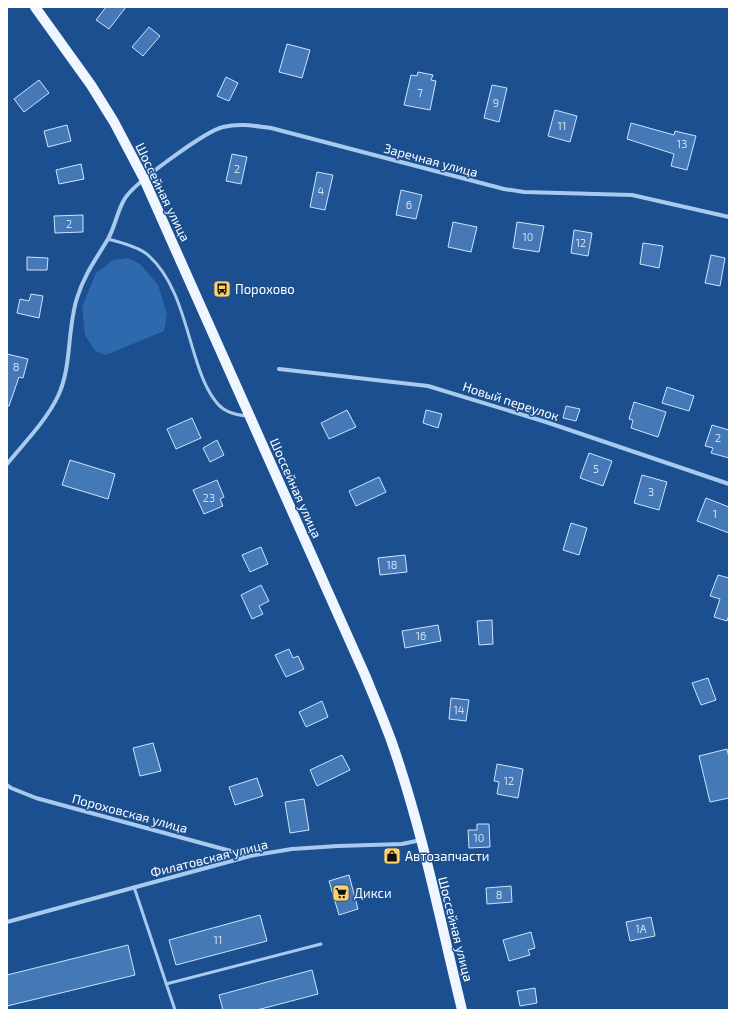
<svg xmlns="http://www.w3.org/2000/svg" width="736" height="1017" viewBox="0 0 736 1017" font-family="'Exo 2',sans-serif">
<rect width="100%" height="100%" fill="#1b4f8f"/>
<path fill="#2e69ad" d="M128 258 140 264 158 285 167 314 164 331 106 355 95 351 85 335 82 307 96 273 113 260Z"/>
<path fill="#4478b7" stroke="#cfe3fa" d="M106 7H126L109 29 96 20Z
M149 27 160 36 143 56 132 47Z
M287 44 310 50 302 78 279 72Z
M418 72 433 75 431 80 436 81 430 110 404 105 411 75 417 76Z
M226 77 238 83 229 101 217 96Z
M39 80 49 93 24 112 14 99Z
M492 85 507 88 499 122 484 118Z
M555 110 577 116 570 142 548 136Z
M631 123 674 135 675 131 696 136 687 170 671 166 674 154 627 139Z
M67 125 71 141 48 147 44 131Z
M232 154 247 157 241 184 226 181Z
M81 164 84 179 59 184 56 170Z
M317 172 333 175 325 210 310 207Z
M401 190 422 195 416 219 396 215Z
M83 215V232L55 233 54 216Z
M453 222 477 227 471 252 448 247Z
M517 222 544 226 539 252 513 248Z
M574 230 592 233 588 256 571 253Z
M643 243 663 246 659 268 640 264Z
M711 255 725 258 720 286 705 283Z
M27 257 48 258 47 270H27Z
M31 294 43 296 39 318 17 313 20 299 29 301Z
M7 354 28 359 23 378 19 377 9 406H7Z
M667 387 694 396 689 411 662 403Z
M634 402 666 412 658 437 631 428 633 420 629 419Z
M566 406 580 409 576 421 563 418Z
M347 410 356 427 329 439 321 423Z
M426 410 442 414 438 428 423 423Z
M192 418 201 438 176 449 167 429Z
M712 425 729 430V458L711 453 713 448 705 446Z
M217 440 224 455 210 462 203 448Z
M589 453 612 461 603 486 580 478Z
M70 460 115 474 108 499 62 485Z
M642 475 667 482 659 510 634 503Z
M379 477 386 492 356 506 349 491Z
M217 480 224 497 220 499 223 506 204 514 193 490Z
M706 498 729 507V533L697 521Z
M571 523 587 528 579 555 563 550Z
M261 547 268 564 250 572 242 555Z
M405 555 407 572 380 575 378 558Z
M718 575 729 578V615L727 621 714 617 720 599 710 596Z
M261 585 269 601 259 606 263 614 252 619 241 595Z
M492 620 493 644 479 645 477 621Z
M438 625 441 641 405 648 402 631Z
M289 649 293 658 298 656 304 669 286 677 275 655Z
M708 678 716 700 701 705 692 683Z
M451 698 469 700 466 721 449 719Z
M322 701 328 717 306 727 299 712Z
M153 743 161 771 140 776 133 748Z
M727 749 729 758V798L710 802 699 756Z
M342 755 350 770 317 786 310 770Z
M497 764 523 769 518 798 497 794 499 782 494 781Z
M257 778 263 796 235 805 229 787Z
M304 799 309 830 290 833 285 802Z
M477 824H489L490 847 469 848 468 830H477Z
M349 875 358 909 339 915 329 881Z
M511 886 512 902 487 904 486 888Z
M260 915 267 941 176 965 169 940Z
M651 917 655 936 630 941 626 922Z
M531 932 535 948 528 950 530 955 509 961 503 940Z
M128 945 135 975 7 1006V975Z
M312 970 318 994 257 1010H223L219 995Z
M535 988 537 1003 520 1006 517 991Z"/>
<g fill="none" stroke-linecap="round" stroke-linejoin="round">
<path stroke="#a9c9ee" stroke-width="3" d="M108 239C120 242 139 247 148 255 176 280 184 321 195 356 200 372 206 390 217 403 224 412 236 415 247 416
M134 887 175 1010
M166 984 321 944"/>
<path stroke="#a9c9ee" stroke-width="4" d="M279 369 428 386 546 422 729 484
M7 464C25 442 46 421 58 396 72 367 67 329 77 298 84 275 96 259 108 239 115 227 117 212 124 200 132 184 206 131 223 127 241 123 254 126 271 128L504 189 524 192 632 195 729 217
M7 785 11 788 36 798 249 856
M7 922 250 856 292 849 338 846 402 844 421 840"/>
<path stroke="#f0f6ff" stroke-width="10" d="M35 7 91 85 114 122 144 179 365 675C374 697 383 718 391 740 422 828 440 920 462 1010"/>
</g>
<defs>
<g id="bus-square" transform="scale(0.9)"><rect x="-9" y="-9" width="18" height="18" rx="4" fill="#ffd166" stroke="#1b4f8f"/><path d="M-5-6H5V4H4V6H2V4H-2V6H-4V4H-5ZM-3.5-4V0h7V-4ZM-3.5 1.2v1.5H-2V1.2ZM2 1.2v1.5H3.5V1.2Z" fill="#111"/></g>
<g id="shop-square" transform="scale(0.9)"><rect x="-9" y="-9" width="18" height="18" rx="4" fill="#ffd166" stroke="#1b4f8f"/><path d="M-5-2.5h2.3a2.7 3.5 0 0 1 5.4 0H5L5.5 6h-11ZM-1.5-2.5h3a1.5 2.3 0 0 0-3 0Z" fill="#111"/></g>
<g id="supermarket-square" transform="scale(0.9)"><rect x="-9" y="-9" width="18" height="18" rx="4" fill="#ffd166" stroke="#1b4f8f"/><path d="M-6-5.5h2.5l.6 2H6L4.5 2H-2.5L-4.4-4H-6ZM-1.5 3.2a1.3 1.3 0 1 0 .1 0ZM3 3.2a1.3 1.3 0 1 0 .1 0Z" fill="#111"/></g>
</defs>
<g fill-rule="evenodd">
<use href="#bus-square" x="222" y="289"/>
<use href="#shop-square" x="392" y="856"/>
<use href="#supermarket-square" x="341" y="893"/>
</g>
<g text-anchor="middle" stroke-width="3" stroke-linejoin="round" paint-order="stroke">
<g font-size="11" fill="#d0dded">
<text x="420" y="97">7</text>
<text x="496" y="107">9</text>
<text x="562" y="130">11</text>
<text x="682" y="148">13</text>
<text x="237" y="173">2</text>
<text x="321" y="195">4</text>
<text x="409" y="209">6</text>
<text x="69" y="228">2</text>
<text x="528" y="241">10</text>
<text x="581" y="247">12</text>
<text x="16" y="371">8</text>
<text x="718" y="442">2</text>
<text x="596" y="473">5</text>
<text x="651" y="496">3</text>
<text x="209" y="502">23</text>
<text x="715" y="518">1</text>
<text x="392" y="569">18</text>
<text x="421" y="640">16</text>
<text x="459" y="714">14</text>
<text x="509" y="785">12</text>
<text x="479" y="842">10</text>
<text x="499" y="899">8</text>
<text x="641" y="933">1А</text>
<text x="218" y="944">11</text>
</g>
<g font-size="13" fill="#fff" stroke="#1b4f8f">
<text transform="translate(431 160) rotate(15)" y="5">Заречная улица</text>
<text transform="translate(163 192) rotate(64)" y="5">Шоссейная улица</text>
<text transform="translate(511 401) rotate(18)" y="5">Новый переулок</text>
<text transform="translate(296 488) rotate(66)" y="5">Шоссейная улица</text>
<text transform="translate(130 813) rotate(15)" y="5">Пороховская улица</text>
<text transform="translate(209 858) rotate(-14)" y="5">Филатовская улица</text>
<text transform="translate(456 929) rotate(76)" y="5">Шоссейная улица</text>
</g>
<g font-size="13" fill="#fff" stroke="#1b4f8f" text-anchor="start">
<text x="235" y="294">Порохово</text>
<text x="405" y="861">Автозапчасти</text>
<text x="354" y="898">Дикси</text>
</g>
</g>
<rect width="736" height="1017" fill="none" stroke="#ffffff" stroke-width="16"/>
</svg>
